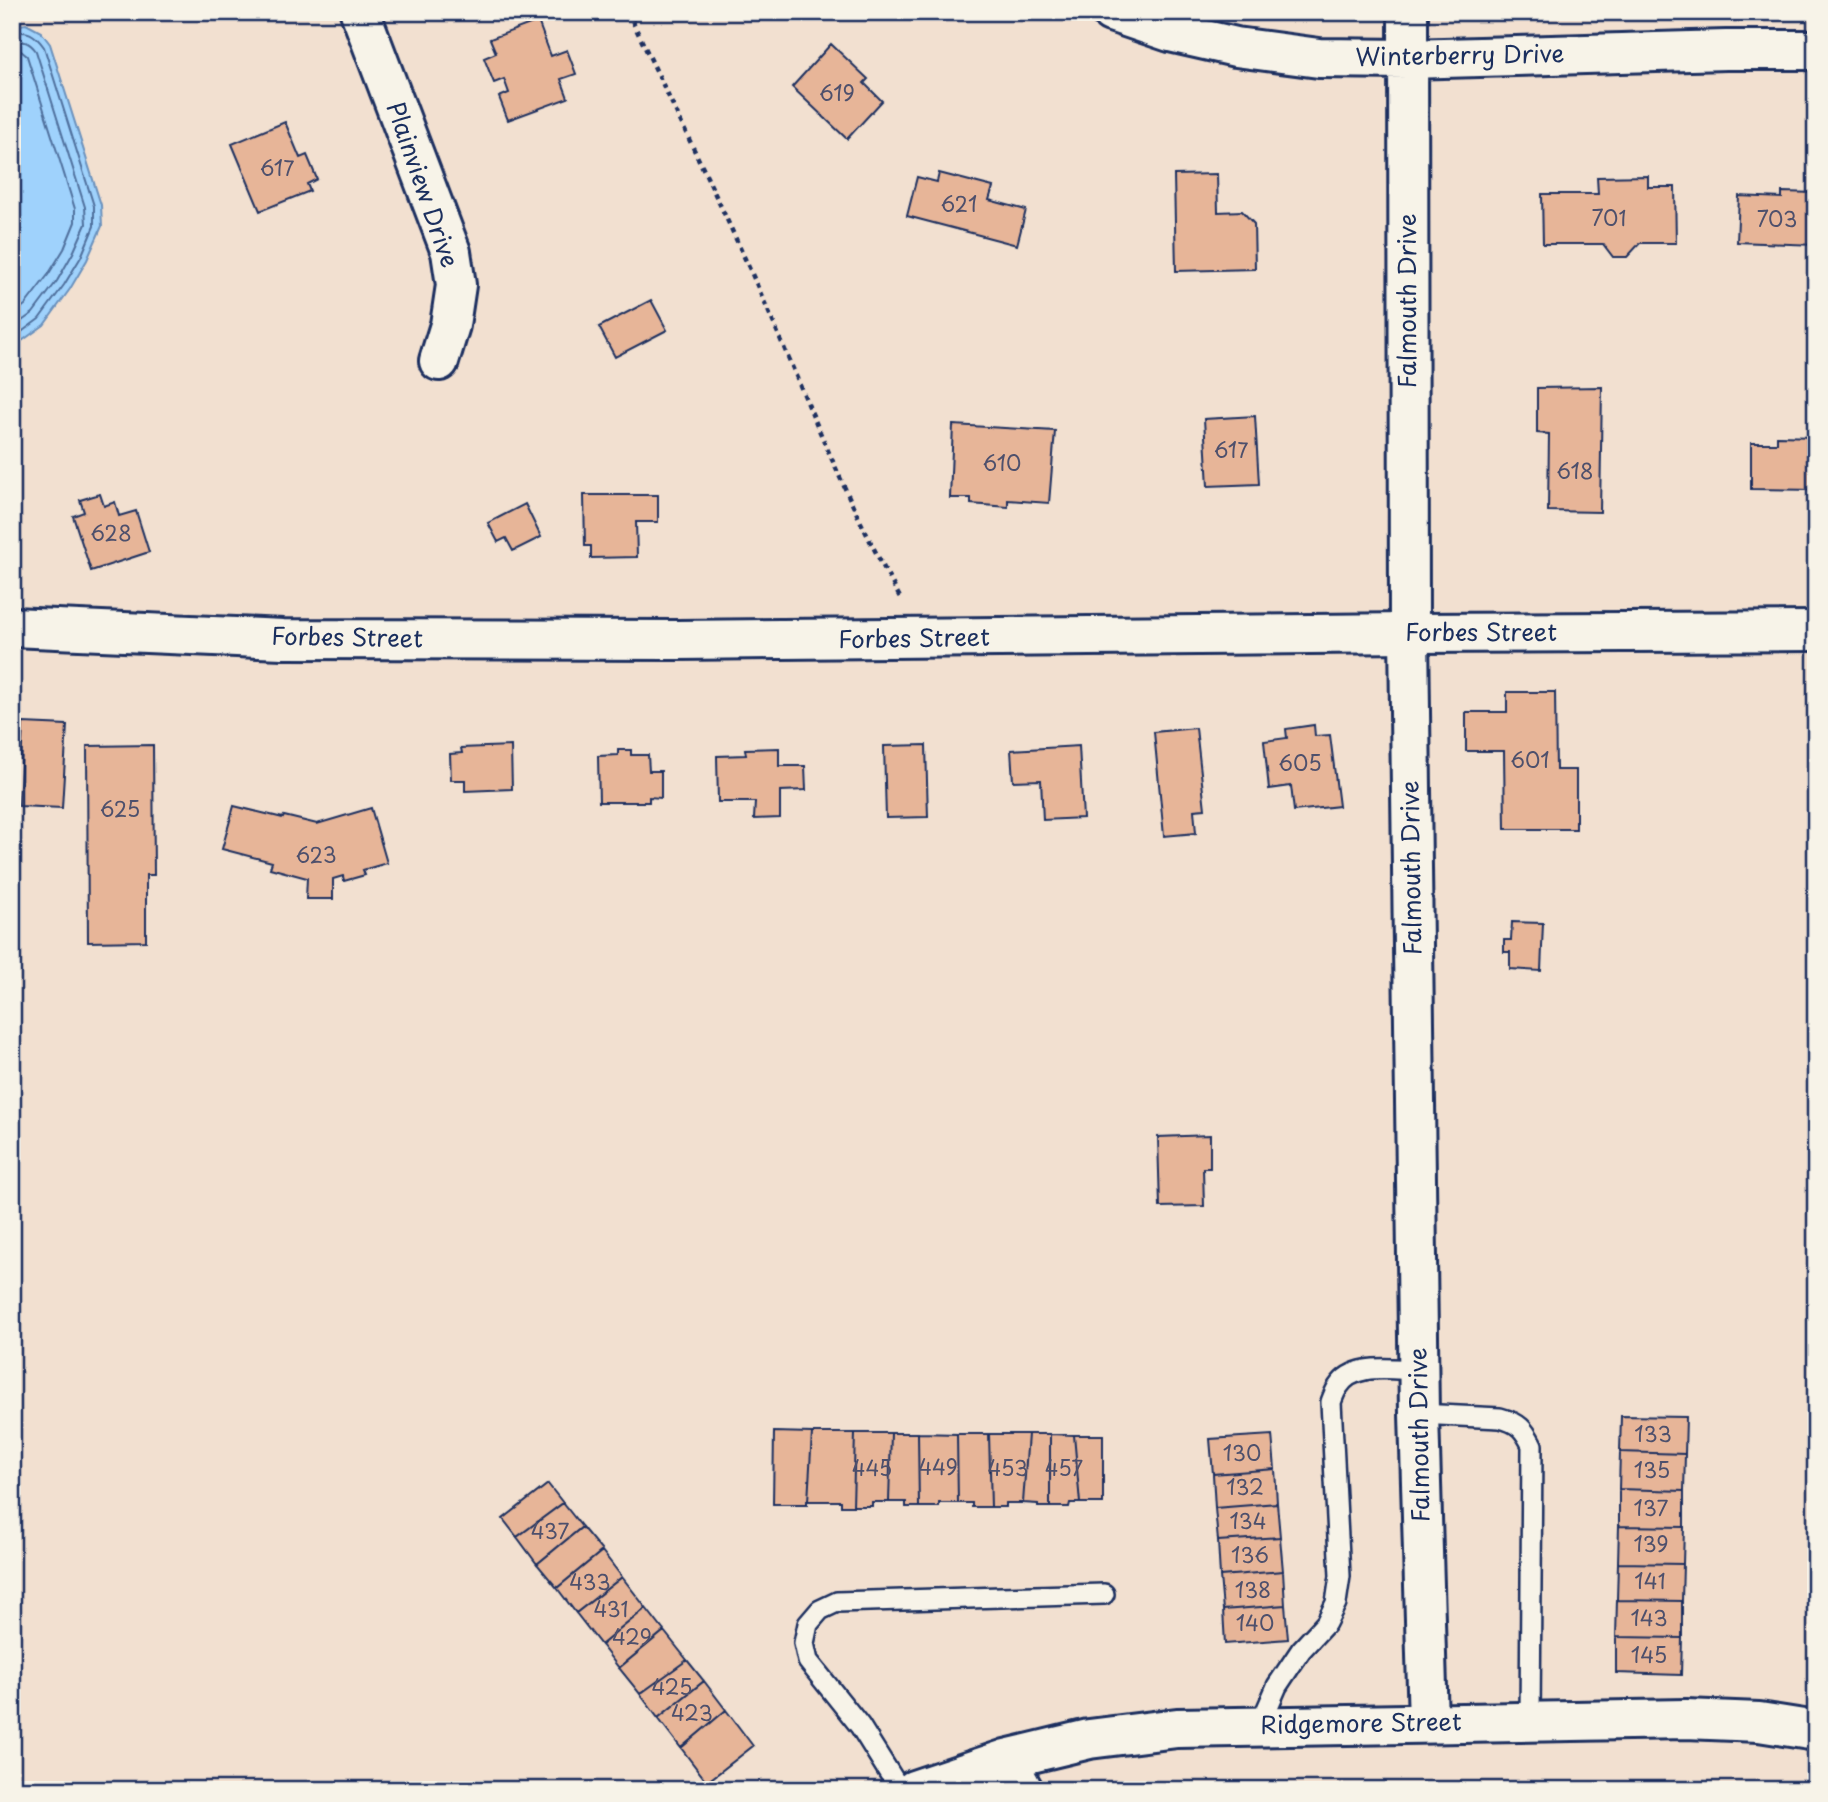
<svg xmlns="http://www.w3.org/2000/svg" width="1828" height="1802" viewBox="0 0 1828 1802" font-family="'Playpen Sans',sans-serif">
<rect width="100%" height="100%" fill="#f2e0d0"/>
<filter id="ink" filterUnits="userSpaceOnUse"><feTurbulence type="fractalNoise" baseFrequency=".0143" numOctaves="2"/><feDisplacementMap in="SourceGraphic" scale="14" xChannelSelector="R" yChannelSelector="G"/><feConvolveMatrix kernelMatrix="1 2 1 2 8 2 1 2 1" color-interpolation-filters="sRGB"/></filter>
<g filter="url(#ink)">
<path fill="#9fd2fc" stroke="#6a91bd" stroke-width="2" d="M26 24 41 32 50 44 101 205 102 226 87 260 70 289 44 325 12 348V26Z"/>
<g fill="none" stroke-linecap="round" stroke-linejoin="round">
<path stroke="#50709d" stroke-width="2" d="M12 32C29 31 34 33 44 47L94 206V226L81 257 64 285 39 319 12 339
M12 41C24 41 29 41 36 51L85 207 86 224 73 253 57 281 33 313 12 328
M12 51H21L27 56 75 209V222L64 249 48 275 25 305 12 315"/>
</g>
<path fill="#e7b598" stroke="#1b2f5e" stroke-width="2" d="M538 21 551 56 567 50 576 74 561 79 568 98 508 120 499 97 509 93 504 79 494 83 484 58 496 53 490 39Z
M831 44 868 79 864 83 882 101 847 139 792 87Z
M285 122 300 158 307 155 317 179 307 184 310 191 260 211 232 144Z
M939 173 993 187 989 200 1026 210 1017 245 907 216 917 177 937 182Z
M1217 174 1218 212 1242 211 1254 224 1255 269 1176 271 1174 175Z
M1648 176V187H1675L1676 243H1640L1627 257H1613L1603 244H1543L1542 194H1598L1597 177Z
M1782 192 1816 193V245L1737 242 1739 196 1782 198Z
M651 300 667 330 615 357 599 327Z
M1602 387 1600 512 1548 511 1549 434 1537 433V388Z
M1255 416 1259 484 1208 486 1204 419Z
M953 425 1055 431 1049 503 1008 500V507L971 504V498H950Z
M1777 436 1816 437V490L1751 489V443H1777Z
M100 494 104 506 115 502 119 516 136 511 149 552 91 571 73 516 84 512 80 500Z
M584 495H658V522H636L637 557 591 558V546H585Z
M525 504 541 537 513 551 506 538 498 542 488 523Z
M1507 692H1555L1556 770H1576V829H1505L1504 751H1466V712H1507Z
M23 723 67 725 62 808 19 806Z
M1314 725 1315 736 1330 735 1339 806 1294 811 1291 786 1269 789 1264 741 1287 738 1286 729Z
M1196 728 1205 809 1194 810 1196 833 1164 836 1154 732Z
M153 745 154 875H146V941L88 942 87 746Z
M926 745 928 817 886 818 884 746Z
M511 746 512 789 465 791V780H451L450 754 462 753 461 748Z
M1079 746 1083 818 1043 820 1041 780 1013 781 1011 750Z
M779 748V766H805L806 790 780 791V818L754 819 755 802H718L717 756 746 755 745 749Z
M618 750H631V755H648L649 771H661V798L649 797V802H599L598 756 618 755Z
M234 806 283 818 284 816 317 824 371 808 387 863 363 870 365 875 344 881 343 876 333 879V899H306L307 878 270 868 272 862 222 849Z
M1512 922 1543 923 1541 971 1510 969V952H1504V940H1511Z
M1210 1135V1168H1203L1204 1206 1160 1207 1158 1137Z
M1621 1416 1686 1417 1685 1454 1620 1452Z
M774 1432 812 1433 808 1501H807V1504H773Z
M812 1433H855L853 1506H841V1501H808Z
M855 1433H891L889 1502H872V1506H853Z
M891 1433H918L919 1507H906V1502H889Z
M918 1433 957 1434 958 1503H939V1507H919Z
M957 1434H989L991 1507H972V1503H958Z
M989 1434H1028L1023 1503H1006V1507H991Z
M1028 1434H1050V1507H1038V1504L1023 1503Z
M1050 1434 1074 1435 1080 1503H1070L1069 1507H1050Z
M1074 1435H1103V1503H1080Z
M1272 1435 1275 1469 1213 1474 1210 1439Z
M1620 1452 1685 1454 1684 1491 1619 1489Z
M1275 1469 1277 1503 1215 1508 1213 1474Z
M548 1484 563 1503 517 1537 503 1519Z
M1619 1489 1684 1491V1527L1619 1526Z
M563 1503 582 1527 537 1564 517 1537Z
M1277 1503 1280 1537 1218 1541 1215 1508Z
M1619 1526 1684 1527 1683 1564 1618 1563Z
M582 1527 602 1551 557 1588 537 1564Z
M1280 1537 1283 1571 1220 1576 1218 1541Z
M602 1551 622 1577 576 1613 557 1588Z
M1618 1563 1683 1564 1682 1601 1617 1600Z
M1283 1571 1285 1605 1223 1610 1220 1576Z
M622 1577 646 1608 601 1645 576 1613Z
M1617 1600 1682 1601V1638L1616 1637Z
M1285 1605 1288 1639 1225 1644 1223 1610Z
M646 1608 664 1631 619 1668 601 1645Z
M664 1631 687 1660 640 1694 619 1668Z
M1616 1637 1682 1638 1681 1675 1616 1673Z
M687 1660 704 1681 658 1718 640 1694Z
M704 1681 726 1710 681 1748 658 1718Z
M726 1710 753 1746 707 1782 681 1748Z"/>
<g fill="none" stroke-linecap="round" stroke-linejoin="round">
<g stroke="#1b2f5e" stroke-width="24">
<path id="lane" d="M1419 1414 1500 1418C1519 1423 1524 1429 1532 1445L1530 1721
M1260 1725 1277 1686 1301 1650 1326 1623 1336 1603 1340 1576 1331 1402C1333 1397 1335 1391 1338 1387 1354 1361 1393 1370 1419 1370
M900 1790 860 1726 808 1661 804 1643 808 1624 820 1610 837 1602 1104 1594"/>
</g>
<g stroke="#1b2f5e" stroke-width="44">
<path id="street" d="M360 12 451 252 456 285 450 325 439 361
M1111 12 1170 32 1236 47 1319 58 1407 59 1726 50H1816
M1408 12 1409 633 1419 1414 1428 1723
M1006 1759 1023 1790
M914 1790 1006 1759 1089 1739 1177 1728 1686 1719 1759 1722 1816 1731"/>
</g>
<g stroke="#1b2f5e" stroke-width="44">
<path id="secondary" d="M12 627 283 639 677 640 1409 633 1816 631"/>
</g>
<path stroke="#1b2f5e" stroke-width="4.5" stroke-dasharray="5 5" stroke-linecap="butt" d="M628 12C674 108 721 204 764 301 808 402 848 506 902 601"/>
<use href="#lane" stroke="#f7f3e8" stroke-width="19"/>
<use href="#street" stroke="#f7f3e8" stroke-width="38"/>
<use href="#secondary" stroke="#f7f3e8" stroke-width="38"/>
</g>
</g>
<g text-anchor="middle" stroke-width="5" stroke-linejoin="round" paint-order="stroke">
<g font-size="21" fill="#4e506c">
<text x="837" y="101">619</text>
<text x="277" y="176">617</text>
<text x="959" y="212">621</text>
<text x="1609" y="226">701</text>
<text x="1777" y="227">703</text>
<text x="1231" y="458">617</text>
<text x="1002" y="471">610</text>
<text x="1575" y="479">618</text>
<text x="111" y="541">628</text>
<text x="1530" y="768">601</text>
<text x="1300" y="771">605</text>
<text x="120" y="817">625</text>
<text x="316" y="863">623</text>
<text x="1653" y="1442">133</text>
<text x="1242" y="1461">130</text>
<text x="938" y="1475">449</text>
<text x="872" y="1476">445</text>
<text x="1008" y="1476">453</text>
<text x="1064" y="1476">457</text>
<text x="1652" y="1478">135</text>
<text x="1245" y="1495">132</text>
<text x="1651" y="1516">137</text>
<text x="1248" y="1529">134</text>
<text x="550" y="1539">437</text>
<text x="1651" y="1552">139</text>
<text x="1250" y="1563">136</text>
<text x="1650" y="1589">141</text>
<text x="590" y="1590">433</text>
<text x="1253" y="1598">138</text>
<text x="611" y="1617">431</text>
<text x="1649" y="1626">143</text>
<text x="1255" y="1631">140</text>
<text x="632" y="1645">429</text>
<text x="1649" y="1663">145</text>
<text x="672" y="1695">425</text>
<text x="692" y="1721">423</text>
</g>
<g font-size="24" fill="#1b2f5e" stroke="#f7f3e8">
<text transform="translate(1460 56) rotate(-1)" y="8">Winterberry Drive</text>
<text transform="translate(422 185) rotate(71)" y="8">Plainview Drive</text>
<text transform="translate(1408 301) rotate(-90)" y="8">Falmouth Drive</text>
<text x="1481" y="641">Forbes Street</text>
<text transform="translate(347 638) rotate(1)" y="8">Forbes Street</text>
<text transform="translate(914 639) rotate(-1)" y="8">Forbes Street</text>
<text transform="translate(1412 868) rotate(-91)" y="8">Falmouth Drive</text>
<text transform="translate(1420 1435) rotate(-91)" y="8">Falmouth Drive</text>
<text transform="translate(1361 1724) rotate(-1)" y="8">Ridgemore Street</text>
</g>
</g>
<rect width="1828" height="1802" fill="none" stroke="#f7f3e8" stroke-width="42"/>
<rect x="21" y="21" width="1786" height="1760" fill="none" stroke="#1b2f5e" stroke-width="2.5" filter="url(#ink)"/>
</svg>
